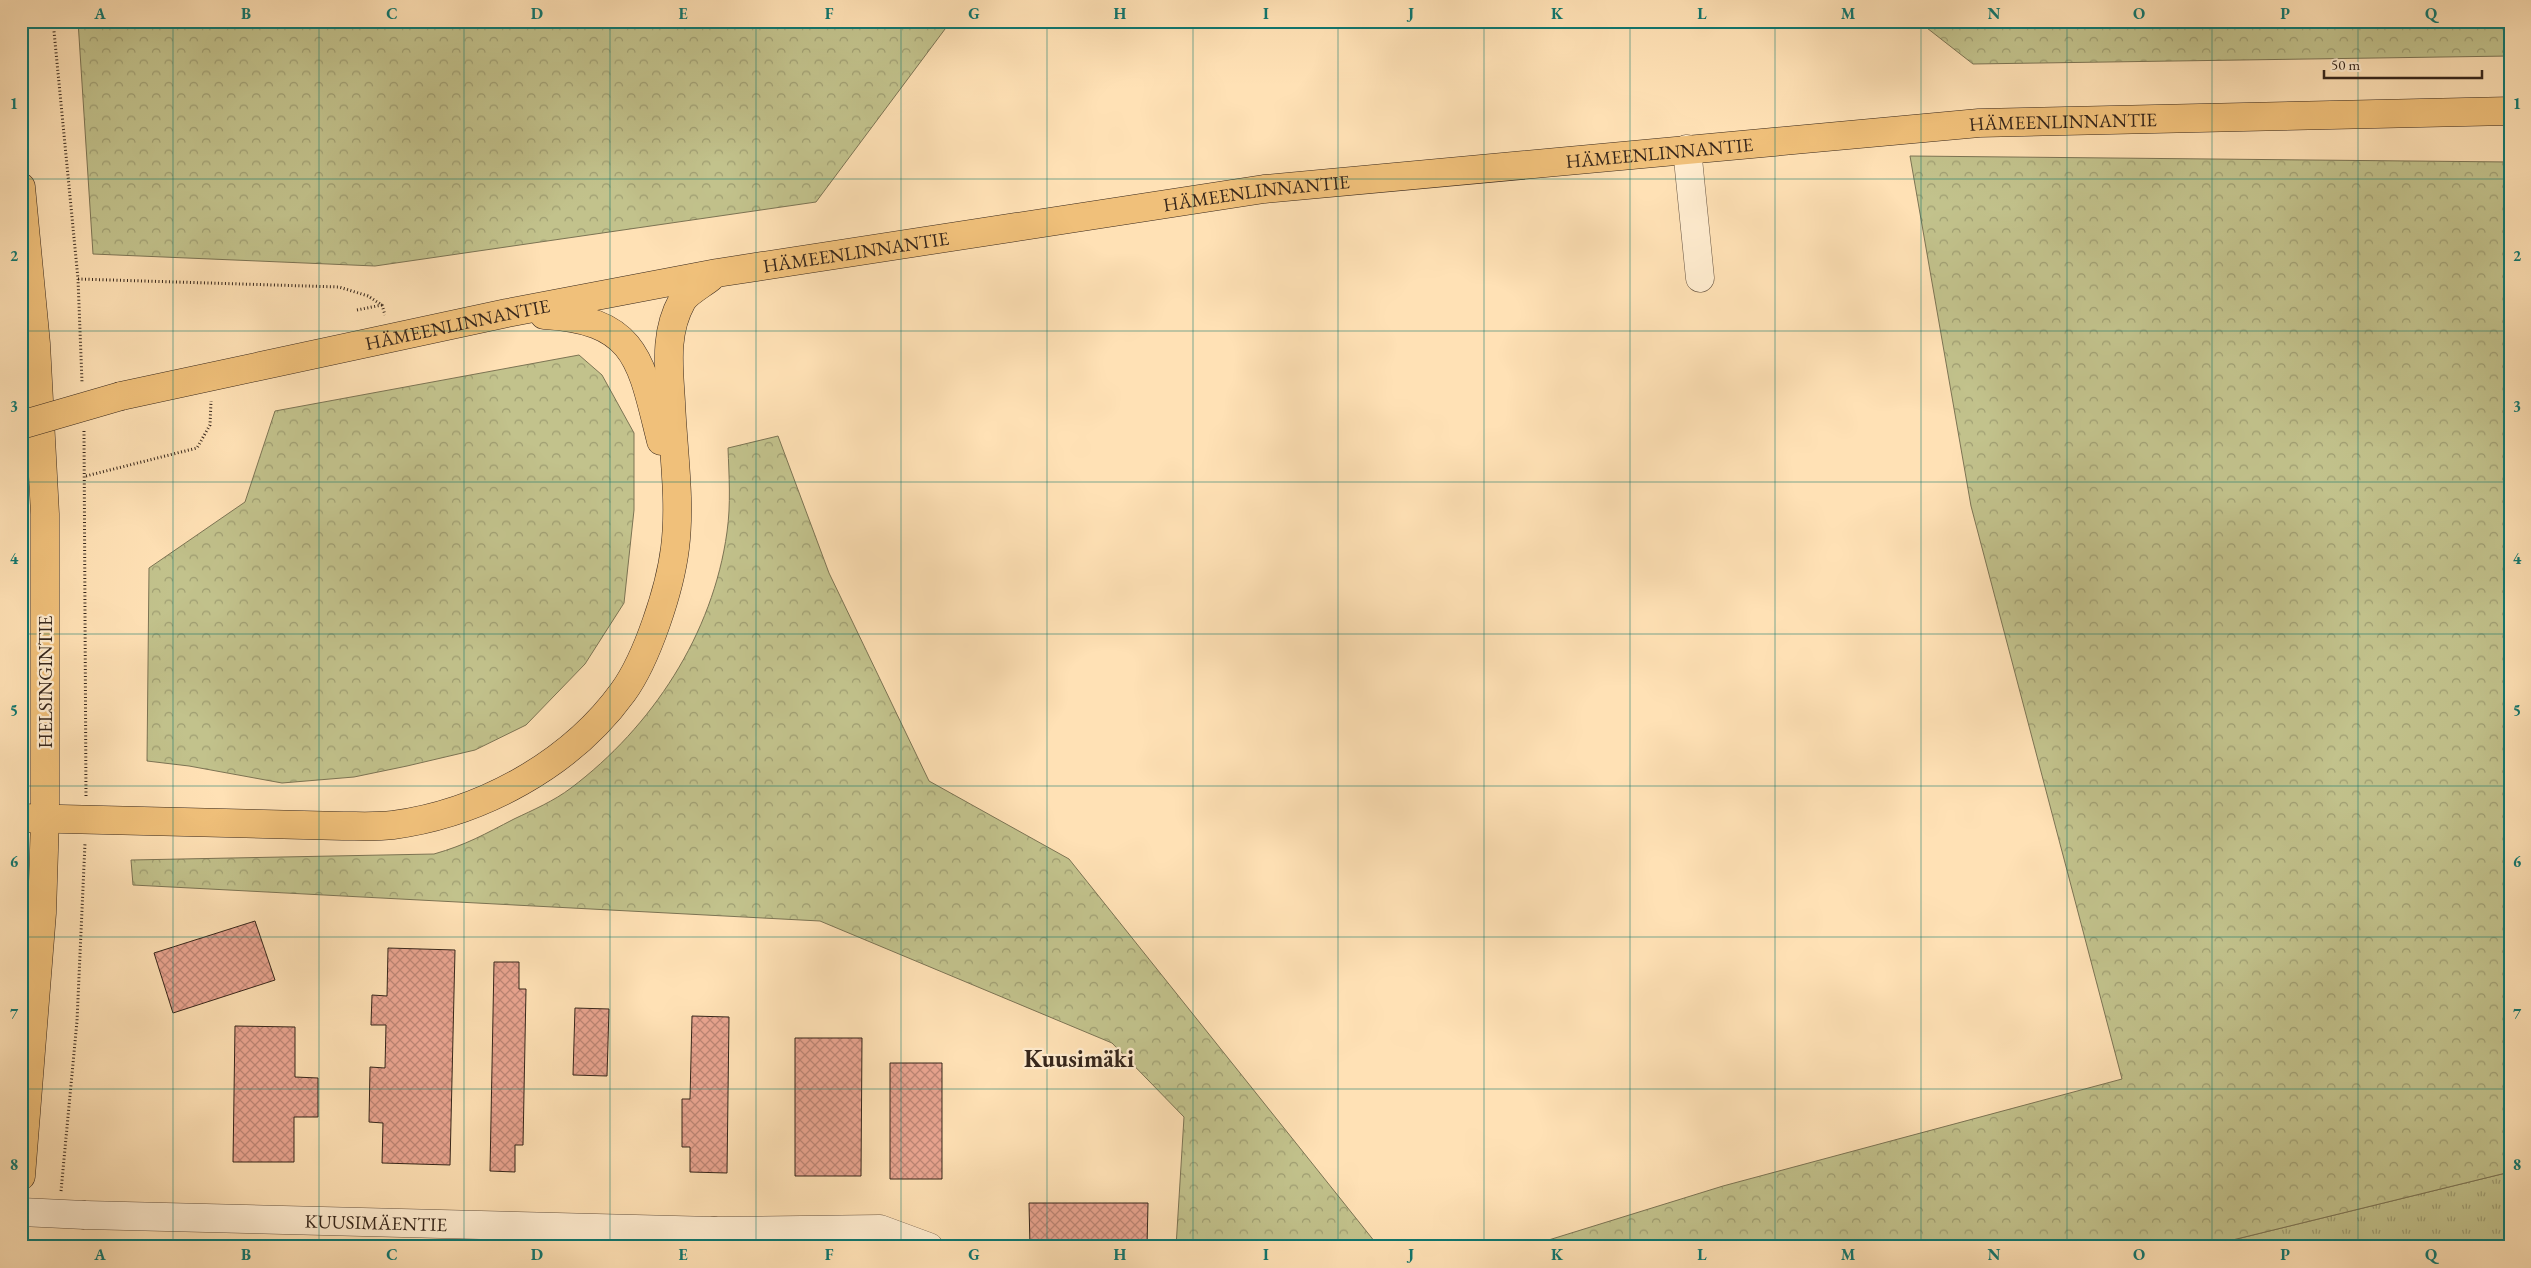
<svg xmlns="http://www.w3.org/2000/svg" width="2531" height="1268" viewBox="0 0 2531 1268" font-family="'EB Garamond',serif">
<defs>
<pattern id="grass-tufts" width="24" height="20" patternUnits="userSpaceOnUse" patternTransform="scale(1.25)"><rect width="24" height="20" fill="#c2c28c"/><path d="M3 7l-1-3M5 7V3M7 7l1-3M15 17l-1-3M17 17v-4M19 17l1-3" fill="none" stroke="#9e9d72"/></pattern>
<pattern id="forest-crowns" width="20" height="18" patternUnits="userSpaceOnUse" patternTransform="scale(1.25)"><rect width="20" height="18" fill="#c2c28c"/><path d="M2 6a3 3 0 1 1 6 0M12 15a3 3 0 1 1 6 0" fill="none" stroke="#9e9d72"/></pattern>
<pattern id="building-cross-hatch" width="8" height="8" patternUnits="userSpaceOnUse" patternTransform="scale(1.25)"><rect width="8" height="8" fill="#eaa591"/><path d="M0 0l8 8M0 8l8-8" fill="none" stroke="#be8676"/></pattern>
</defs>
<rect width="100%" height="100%" fill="#ffe1b5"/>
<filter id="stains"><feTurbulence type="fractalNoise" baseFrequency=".004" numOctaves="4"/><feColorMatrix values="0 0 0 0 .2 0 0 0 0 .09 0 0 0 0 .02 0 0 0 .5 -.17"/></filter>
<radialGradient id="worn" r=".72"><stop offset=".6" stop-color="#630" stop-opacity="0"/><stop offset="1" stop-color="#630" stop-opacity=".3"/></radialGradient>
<path fill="url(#grass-tufts)" stroke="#7c7454" d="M2510 1172V1247H2204Z"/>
<path fill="url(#forest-crowns)" stroke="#7c7454" d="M78 21H951L816 202 375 266 93 254Z
M1918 21H2510V56L1973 64Z
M1910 156 2510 162V1172L2204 1247H1526L1723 1186 2122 1079 1971 506Z
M579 355 602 375 634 433V510L624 603 585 664 526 725 475 750 407 766 354 777 282 783 189 766 147 761 149 568 245 502 275 411Z
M778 436 829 573 929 781 1069 859 1379 1247H1176L1184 1117 1112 1043 820 921 133 885 131 860 434 854C466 845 485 834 514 819 533 810 554 801 571 788 652 727 713 634 727 532 731 504 729 476 728 448Z"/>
<path fill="url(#building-cross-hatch)" stroke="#36261b" d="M255 921 275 980 173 1013 154 953Z
M388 948 455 950 450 1165 382 1163 383 1123 369 1122 370 1067 385 1068 386 1025H371L372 995 387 996Z
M494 962H519V989H526L523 1145H515V1172L490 1171Z
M575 1008 609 1009 607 1076 573 1075Z
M692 1016 729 1017 727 1173 690 1172V1147H682V1099H690Z
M235 1026 295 1027V1077L318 1078V1117H294V1162H233Z
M795 1038H862L861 1176H795Z
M890 1063H942V1179H890Z
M1029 1203H1148L1147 1247H1030Z"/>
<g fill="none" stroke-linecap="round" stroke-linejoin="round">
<g stroke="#685542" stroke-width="29">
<g id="minor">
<path d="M1687 149 1700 278"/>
<path id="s1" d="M85 1215 714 1231V1247"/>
<path d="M714 1231 880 1229 929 1247"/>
</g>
</g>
<g stroke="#36261b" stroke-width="29">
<g id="major">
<path d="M21 187 36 344 45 514V819L42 913 21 1176"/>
<path d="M544 315C638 320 641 362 661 441"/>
<path id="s2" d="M121 396 507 313 717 273 1264 189 1979 123 2510 111"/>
<path d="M21 818 343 826C359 826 376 827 393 825 481 813 570 765 623 692 647 659 670 589 675 548 681 501 673 450 671 402 669 368 664 333 682 301 687 292 703 284 711 277"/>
</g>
</g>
<path stroke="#36261b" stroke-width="3" stroke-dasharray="1 2.5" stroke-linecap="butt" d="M53 21 78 279 82 382
M78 279 339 287 368 296 382 305 385 315
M357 310 382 305
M84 431 86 797
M86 476 197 448 210 425 211 401
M61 1191 77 1021 85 843
M56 1247 57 1237"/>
<use href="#minor" stroke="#ffeccf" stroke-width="28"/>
<use href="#major" stroke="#f0c07a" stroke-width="28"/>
<g stroke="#685542" stroke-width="29" stroke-linecap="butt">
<path id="minor-bridge" d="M21 1212 85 1215"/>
</g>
<g stroke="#36261b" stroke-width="29" stroke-linecap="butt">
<path id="major-bridge" d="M21 425 121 396"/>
</g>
<use href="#minor-bridge" stroke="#ffeccf" stroke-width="28"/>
<use href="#major-bridge" stroke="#f0c07a" stroke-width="28"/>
</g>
<path fill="none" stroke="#0f766e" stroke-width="1" stroke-opacity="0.55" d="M173 21V1247M319 21V1247M464 21V1247M610 21V1247M756 21V1247M901 21V1247M1047 21V1247M1193 21V1247M1338 21V1247M1484 21V1247M1630 21V1247M1775 21V1247M1921 21V1247M2067 21V1247M2212 21V1247M2358 21V1247M21 179H2510M21 331H2510M21 482H2510M21 634H2510M21 786H2510M21 937H2510M21 1089H2510"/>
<g text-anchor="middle" stroke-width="4.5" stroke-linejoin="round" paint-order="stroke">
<g font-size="19" fill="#36261b" stroke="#ffeccf">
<text dy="7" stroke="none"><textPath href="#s2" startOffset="1964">HÄMEENLINNANTIE</textPath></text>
<text dy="7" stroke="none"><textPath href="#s2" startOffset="1559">HÄMEENLINNANTIE</textPath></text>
<text dy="7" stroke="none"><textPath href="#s2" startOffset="1154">HÄMEENLINNANTIE</textPath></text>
<text dy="7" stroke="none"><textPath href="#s2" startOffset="749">HÄMEENLINNANTIE</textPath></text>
<text dy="7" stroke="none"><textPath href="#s2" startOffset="344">HÄMEENLINNANTIE</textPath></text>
<text transform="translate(45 682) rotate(-90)" y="7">HELSINGINTIE</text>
<text dy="7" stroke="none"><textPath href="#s1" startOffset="291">KUUSIMÄENTIE</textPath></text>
</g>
<g font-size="24" font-weight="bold" fill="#36261b" stroke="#ffeccf">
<text x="1079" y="1067">Kuusimäki</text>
</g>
</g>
<rect width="2531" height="1268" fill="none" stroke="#ffe1b5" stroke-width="55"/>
<path d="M2324 70v8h158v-8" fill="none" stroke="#36261b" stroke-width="2.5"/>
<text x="2331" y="70" font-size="15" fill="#36261b" stroke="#ffeccf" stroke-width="4" paint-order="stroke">50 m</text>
<rect x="28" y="28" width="2476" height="1212" fill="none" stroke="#0f766e" stroke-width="2"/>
<g font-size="16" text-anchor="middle" font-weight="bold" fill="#0f766e">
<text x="100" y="19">A</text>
<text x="246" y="19">B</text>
<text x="392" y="19">C</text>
<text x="537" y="19">D</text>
<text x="683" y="19">E</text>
<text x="829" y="19">F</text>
<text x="974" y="19">G</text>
<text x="1120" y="19">H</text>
<text x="1266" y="19">I</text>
<text x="1411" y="19">J</text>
<text x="1557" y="19">K</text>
<text x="1702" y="19">L</text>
<text x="1848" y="19">M</text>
<text x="1994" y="19">N</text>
<text x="2139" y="19">O</text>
<text x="2285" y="19">P</text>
<text x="2431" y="19">Q</text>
<text x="14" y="109">1</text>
<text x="2517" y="109">1</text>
<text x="14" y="261">2</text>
<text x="2517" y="261">2</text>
<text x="14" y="412">3</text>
<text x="2517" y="412">3</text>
<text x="14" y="564">4</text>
<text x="2517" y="564">4</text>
<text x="14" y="716">5</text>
<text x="2517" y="716">5</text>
<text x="14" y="867">6</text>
<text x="2517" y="867">6</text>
<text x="14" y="1019">7</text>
<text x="2517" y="1019">7</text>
<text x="14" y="1170">8</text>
<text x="2517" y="1170">8</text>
<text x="100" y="1260">A</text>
<text x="246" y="1260">B</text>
<text x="392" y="1260">C</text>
<text x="537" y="1260">D</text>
<text x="683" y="1260">E</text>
<text x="829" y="1260">F</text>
<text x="974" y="1260">G</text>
<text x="1120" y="1260">H</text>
<text x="1266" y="1260">I</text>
<text x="1411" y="1260">J</text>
<text x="1557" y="1260">K</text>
<text x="1702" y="1260">L</text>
<text x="1848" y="1260">M</text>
<text x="1994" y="1260">N</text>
<text x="2139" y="1260">O</text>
<text x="2285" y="1260">P</text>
<text x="2431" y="1260">Q</text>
</g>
<rect width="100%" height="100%" filter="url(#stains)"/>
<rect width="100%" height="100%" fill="url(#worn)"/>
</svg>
